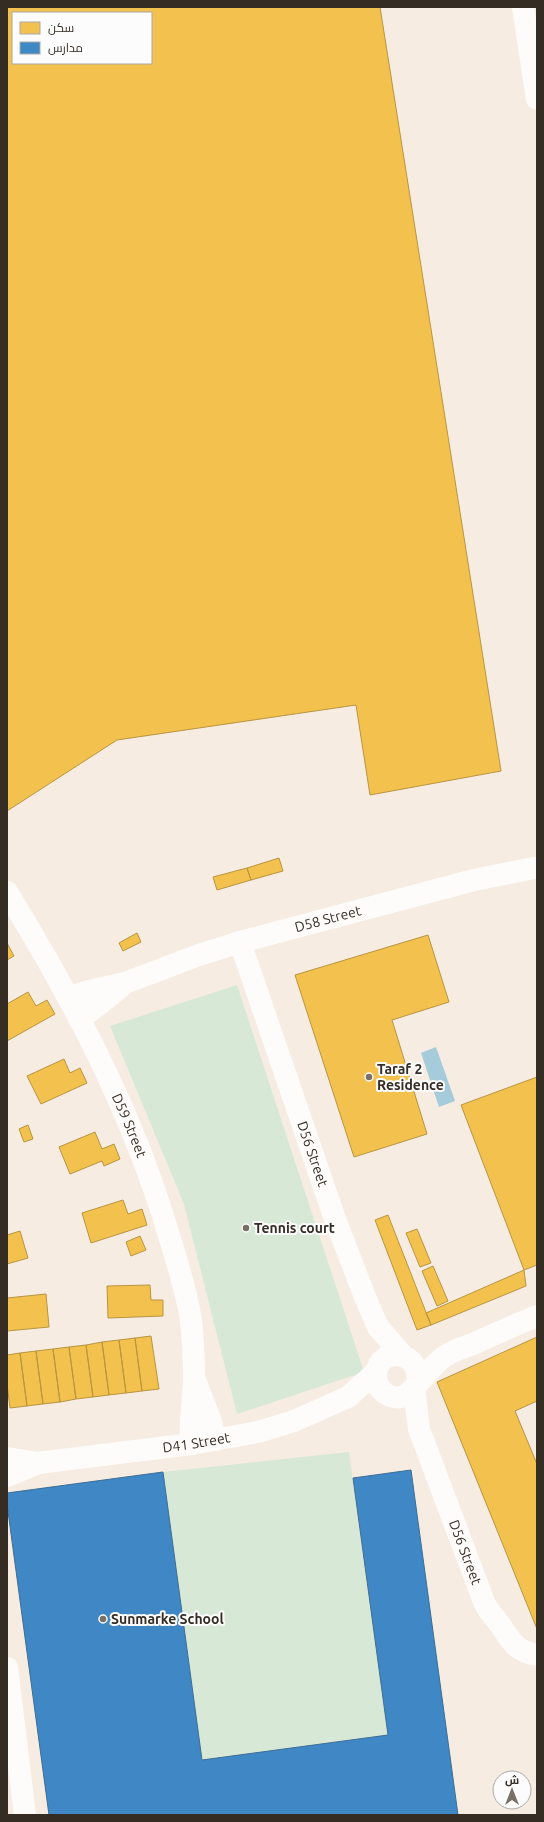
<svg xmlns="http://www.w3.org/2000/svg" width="544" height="1822" viewBox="0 0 544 1822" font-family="Ubuntu,Cairo,sans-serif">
<rect width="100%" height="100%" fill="#f6ece2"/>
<path fill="#d7e8d7" d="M237 985 364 1372 237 1414 184 1204 110 1026Z
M349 1452 388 1735 202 1760 163 1472Z"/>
<path fill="#a6ccdb" d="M436 1047 455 1101 439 1107 421 1053Z"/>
<path fill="#f2c14e" stroke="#b99541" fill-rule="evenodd" d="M7 7H380L501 771 370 795 356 705 117 740 7 811ZM13 13H151V63H13Z
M279 858 283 871 251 880 247 868Z
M247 868 251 880 217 890 213 877Z
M137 933 141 942 123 951 119 943Z
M428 935 449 1002 392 1020 427 1134 354 1157 295 975Z
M7 943 14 956 7 960Z
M28 992 36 1006 47 1000 55 1014 7 1041V1004Z
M64 1059 70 1073 80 1068 87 1083 41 1104 27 1076Z
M537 1077V1265L524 1270 461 1105Z
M28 1125 33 1139 24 1142 19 1129Z
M95 1132 102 1149 114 1144 120 1159 104 1166 102 1161 70 1174 59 1147Z
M123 1200 128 1214 142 1209 147 1225 91 1243 82 1213Z
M388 1215 431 1325 417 1330 375 1220Z
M417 1229 431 1263 420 1267 406 1233Z
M20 1231 28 1258 7 1264V1235Z
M140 1236 146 1250 131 1256 126 1242Z
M433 1266 448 1301 437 1306 422 1271Z
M524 1270 526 1286 431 1325 426 1313Z
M150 1285 151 1300H163V1316L108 1318 107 1286Z
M46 1294 49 1327 7 1331V1298Z
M151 1336 159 1389 142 1391 135 1338Z
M537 1337V1401L515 1411 537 1464V1629L437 1382Z
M135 1338 142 1391 126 1393 119 1340Z
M119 1340 126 1393 109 1395 102 1342Z
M102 1342 109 1395 93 1397 86 1345Z
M86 1345 93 1397 76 1399 69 1347Z
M69 1347 76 1399 60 1402 53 1349Z
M53 1349 60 1402 43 1404 36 1351Z
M36 1351 43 1404 27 1406 20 1353Z
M20 1353 27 1406 10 1408 7 1384V1355Z"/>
<path fill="#3f88c5" stroke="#3c6d95" d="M411 1470 458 1815H49L7 1504V1493L163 1472 202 1760 388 1735 353 1478Z"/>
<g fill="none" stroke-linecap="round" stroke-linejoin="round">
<g stroke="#fefcfb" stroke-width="22">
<path id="s1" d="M7 892C74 1001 134 1115 170 1239 178 1265 187 1293 191 1321 193 1339 194 1360 194 1378 194 1401 189 1419 191 1444"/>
<path id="s2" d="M240 942 335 1219 365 1297 378 1327 403 1356"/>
<path id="s3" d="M68 998 89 991 125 983 199 955 240 942 474 880 534 868"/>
<path d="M79 1019 101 1003 123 985"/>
<path d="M195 1380 210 1419 216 1440"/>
<path d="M417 1384C424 1356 386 1343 377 1369 371 1384 386 1400 401 1397 413 1394 431 1365 445 1356 453 1351 464 1347 473 1344 494 1334 516 1325 537 1316"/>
<path id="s4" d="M414 1388 419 1429 484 1602C489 1613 492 1614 498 1622 511 1639 513 1651 537 1655"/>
<path id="s5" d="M7 1458 38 1463 191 1444 258 1432 294 1421 348 1397 375 1373"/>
<path d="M7 1476 38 1463"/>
<path d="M7 1668 25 1815"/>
</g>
<path stroke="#fefcfb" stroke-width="22" d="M523 7 537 99"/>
</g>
<g fill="#797066" stroke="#fcfcfc" stroke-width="1.5">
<circle cx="369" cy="1077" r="4"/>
<circle cx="246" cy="1228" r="4"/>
<circle cx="103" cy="1619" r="4"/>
</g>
<g text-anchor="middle" stroke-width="4" stroke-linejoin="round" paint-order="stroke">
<g font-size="14" fill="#352d24" stroke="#fcfcfc">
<text dy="5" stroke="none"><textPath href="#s3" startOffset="272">D58 Street</textPath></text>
<text dy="5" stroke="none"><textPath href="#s1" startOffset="264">D59 Street</textPath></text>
<text dy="5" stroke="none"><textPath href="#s2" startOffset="224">D56 Street</textPath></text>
<text dy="5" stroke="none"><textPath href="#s5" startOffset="191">D41 Street</textPath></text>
<text dy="5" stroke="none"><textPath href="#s4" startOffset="173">D56 Street</textPath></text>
</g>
<g font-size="14" font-weight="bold" fill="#352d24" stroke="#fcfcfc" text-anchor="start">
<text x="377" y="1074">Taraf 2<tspan x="377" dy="16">Residence</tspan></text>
<text x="254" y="1233">Tennis court</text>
<text x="111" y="1624">Sunmarke School</text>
</g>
</g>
<rect width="544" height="1822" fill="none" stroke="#352d24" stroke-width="16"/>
<rect x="12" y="12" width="140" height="52" fill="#fcfcfc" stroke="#aca9a6"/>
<rect x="20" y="22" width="20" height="12" fill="#f2c14e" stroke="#aca9a6"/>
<text x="48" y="32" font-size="12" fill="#352d24">سكن</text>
<rect x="20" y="42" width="20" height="12" fill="#3f88c5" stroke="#aca9a6"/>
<text x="48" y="52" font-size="12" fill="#352d24">مدارس</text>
<g transform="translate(512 1790)"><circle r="19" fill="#fcfcfc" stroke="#aca9a6"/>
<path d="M0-3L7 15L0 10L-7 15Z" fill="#797066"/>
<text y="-6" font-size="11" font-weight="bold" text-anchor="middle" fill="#352d24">ش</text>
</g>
</svg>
